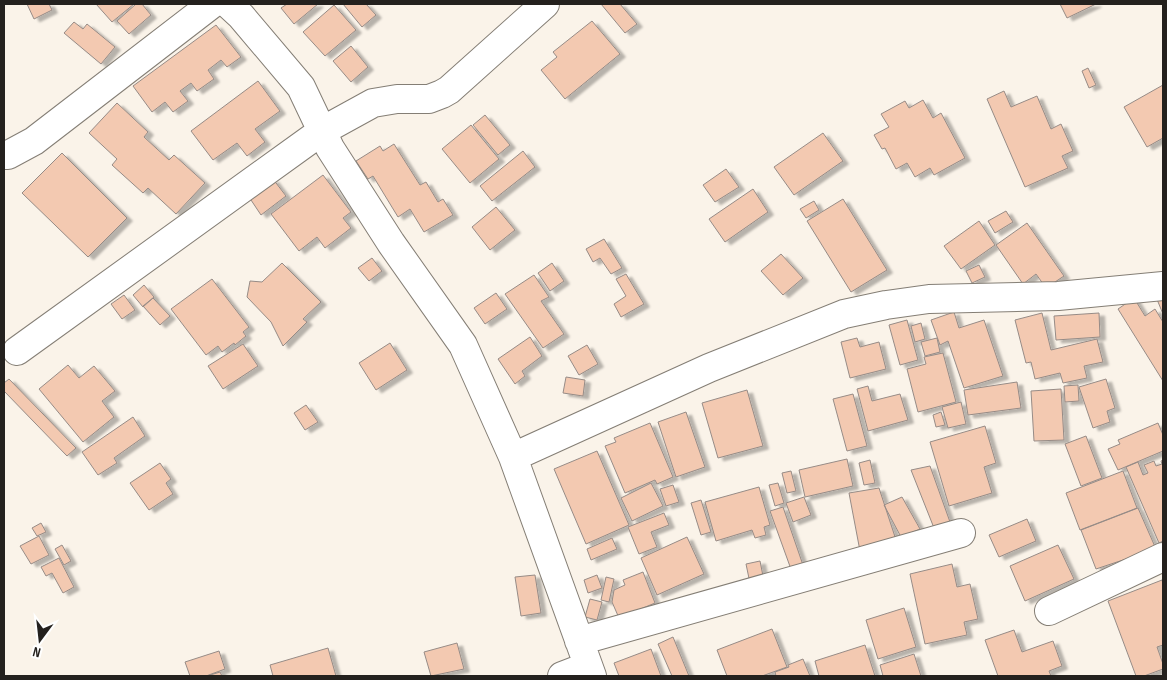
<svg xmlns="http://www.w3.org/2000/svg" width="1167" height="680" viewBox="0 0 1167 680" font-family="'Sofia Sans Condensed',sans-serif">
<defs>
<filter id="shadow"><feDropShadow dx="5.5" dy="3" stdDeviation="1" flood-color="#0004"/></filter>
</defs>
<rect width="100%" height="100%" fill="#faf3e9"/>
<path fill="#f3c9b1" stroke="#968b86" filter="url(#shadow)" d="M27 4H49L52 10 34 19Z
M96 4H134L112 22Z
M136 4H142L151 15 129 34 117 21Z
M287 4H318L294 24 281 8Z
M343 4H366L376 15 362 27Z
M601 4H620L637 24 625 33Z
M1060 4H1096L1067 18Z
M334 5 356 30 325 56 303 32Z
M592 21 620 54 565 99 541 70 557 57 553 52Z
M74 22 83 29 87 24 115 47 101 64 64 33Z
M216 25 241 57 227 67 221 60 208 70 214 79 197 91 191 83 180 91 188 101 173 112 165 102 152 112 133 86Z
M351 46 368 67 351 82 333 61Z
M1088 68 1096 85 1089 88 1082 71Z
M258 81 280 111 255 129 265 142 247 156 237 143 213 160 191 131Z
M1163 85V138L1147 147 1124 107Z
M1004 91 1011 107 1037 96 1051 129 1061 124 1073 151 1062 156 1068 168 1025 187 987 99Z
M923 100 933 118 941 113 965 158 934 175 930 168 915 177 907 163 896 169 885 148 882 149 874 135 889 127 881 114 905 101 909 108Z
M117 103 148 132 144 137 169 160 174 155 205 183 176 214 148 188 143 193 112 165 117 159 89 133Z
M485 115 510 145 498 155 473 125Z
M471 125 499 159 470 183 442 149Z
M823 133 843 161 794 195 774 167Z
M394 144 420 185 426 182 438 202 443 199 453 215 424 232 410 209 398 217 373 176 368 179 356 161 380 146 383 151Z
M523 151 535 167 492 201 480 186Z
M62 153 127 218 88 257 22 193Z
M726 169 739 187 715 202 703 185Z
M323 175 351 212 343 218 351 228 325 248 317 237 299 251 271 214Z
M273 179 286 196 261 215 249 197Z
M753 189 768 212 725 242 709 219Z
M843 199 887 270 851 292 807 221Z
M814 201 819 210 806 218 800 209Z
M496 207 515 230 490 250 472 227Z
M1006 211 1013 222 995 233 988 221Z
M979 221 995 245 961 269 944 246Z
M1027 223 1064 276 1046 288 1036 274 1023 284 996 245Z
M604 239 622 268 611 274 600 258 593 262 586 249Z
M781 254 803 278 783 295 761 271Z
M372 258 382 271 369 281 358 268Z
M282 263 321 302 303 319 307 322 283 346 271 322 247 297 250 281 262 282Z
M552 263 564 281 550 291 538 273Z
M979 265 985 277 972 283 966 271Z
M626 274 644 304 621 317 614 304 626 296 616 279Z
M534 275 549 297 541 301 564 334 543 348 505 294Z
M212 279 249 327 243 332 246 336 235 345 234 343 222 352 218 346 206 355 171 309Z
M144 285 154 297 143 307 133 295Z
M496 293 507 309 485 324 474 308Z
M1163 294V314L1156 297Z
M124 295 135 310 122 319 111 304Z
M153 298 170 316 160 325 143 306Z
M1134 298 1145 316 1155 309 1163 322V381L1118 309Z
M954 312 959 328 984 320 1003 376 964 388 948 341 940 345 931 320Z
M1042 313 1051 350 1097 339 1103 362 1084 366 1087 378 1063 383 1060 373 1035 379 1031 362 1026 363 1015 320Z
M1099 313 1100 337 1056 340 1054 316Z
M907 320 918 360 900 365 889 325Z
M921 323 925 339 915 342 911 326Z
M530 337 542 356 522 371 525 376 515 384 498 359Z
M857 338 860 347 879 342 886 369 850 378 841 342Z
M937 338 940 352 925 356 921 342Z
M390 343 407 370 376 390 359 363Z
M243 344 258 366 223 389 208 366Z
M587 345 598 364 579 375 568 356Z
M943 353 956 402 918 412 907 369 926 364 924 357Z
M68 365 79 378 94 366 115 391 102 401 114 417 83 442 39 389Z
M566 377 585 380 583 396 563 393Z
M9 379 76 448 67 456 4 391V383Z
M1106 379 1115 408 1107 411 1110 422 1093 428 1079 387Z
M1017 382 1021 408 968 415 964 390Z
M1078 385 1079 401 1065 402 1064 386Z
M868 386 872 401 900 394 908 420 868 431 857 389Z
M1061 389 1064 440 1034 441 1031 391Z
M747 390 763 446 718 458 702 403Z
M853 394 867 446 847 451 833 399Z
M961 402 966 424 948 428 942 407Z
M306 405 318 422 305 430 294 413Z
M686 412 705 467 676 477 658 422Z
M941 412 945 425 936 427 933 415Z
M133 417 145 436 114 458 117 463 98 475 82 452Z
M650 423 673 477 657 484 655 480 625 493 605 446 616 442 614 438Z
M1158 423 1163 435V451L1118 470 1108 449 1120 444 1118 440Z
M985 426 996 463 984 467 992 493 949 506 930 442Z
M1086 436 1102 478 1081 486 1065 444Z
M597 451 629 525 586 544 554 469Z
M847 459 853 486 805 497 799 470Z
M870 460 875 483 864 485 859 463Z
M1163 460V541L1159 543 1126 467 1138 462 1143 475 1148 473 1144 465 1154 461 1156 466 1162 464 1161 461Z
M160 463 171 479 166 483 173 494 149 510 130 483Z
M930 466 950 522 934 528 911 470Z
M791 471 796 491 787 493 782 473Z
M1123 471 1137 508 1080 530 1066 493Z
M651 483 663 506 632 521 621 498Z
M778 483 784 503 775 506 769 485Z
M673 485 679 502 666 506 660 489Z
M759 487 770 525 764 527 766 535 755 538 752 530 716 541 705 502Z
M879 488 897 543 860 551 849 493Z
M804 497 811 515 793 522 786 503Z
M902 497 920 529 901 537 884 505Z
M701 500 711 532 701 535 691 503Z
M783 507 804 568 792 572 770 511Z
M1138 508 1156 549 1096 569 1081 530Z
M664 513 669 525 651 532 657 547 639 554 628 527Z
M1027 519 1036 541 999 557 989 535Z
M41 523 46 532 37 536 32 528Z
M39 536 49 555 31 564 20 546Z
M687 537 704 574 657 595 641 558Z
M612 538 617 549 591 560 587 549Z
M62 545 71 561 64 565 55 549Z
M1058 545 1074 579 1025 601 1010 566Z
M59 558 74 587 63 593 52 573 46 576 41 567Z
M760 561 765 586 751 588 746 564Z
M952 564 957 587 970 584 978 619 964 622 967 635 925 644 910 574Z
M643 572 655 603 619 618 612 602 614 590 625 585 623 580Z
M535 575 541 613 521 616 515 577Z
M597 575 602 588 588 593 584 580Z
M606 577 614 579 609 602 601 600Z
M1162 580 1163 584V645L1157 647 1163 664V669L1144 676H1136L1108 601Z
M590 599 602 602 597 620 585 617Z
M904 608 916 647 878 659 866 620Z
M772 629 787 667 762 676H727L717 650Z
M1014 630 1022 652 1053 641 1062 666 1049 671 1051 676H998L985 640Z
M673 637 689 676H672L658 644Z
M457 643 464 669 431 676 424 652Z
M865 645 875 676H819L815 661Z
M328 648 336 676H273L270 665Z
M651 649 661 676H619L614 663Z
M219 651 225 669 206 676H190L185 662Z
M914 654 921 676H883L880 665Z
M803 659 810 676H776L775 672 789 667 788 665Z
M220 672 222 676H207Z"/>
<g fill="none" stroke-linecap="round" stroke-linejoin="round">
<g stroke="#847e75" stroke-width="30">
<path id="minor" d="M228 4 241 16 301 87 330 148 391 243 463 345 513 457 592 676
M4 155H8L34 141 212 4
M17 351 322 131 373 103 397 99H429L442 94 449 90 545 4
M513 457 709 368 844 314 886 305 929 299 1058 296 1163 286
M1049 611 1163 557
M579 641 961 533
M562 676 588 666"/>
</g>
<use href="#minor" stroke="#fff" stroke-width="28"/>
</g>
<rect width="1167" height="680" fill="none" stroke="#24211e" stroke-width="10"/>
<g transform="translate(40 640) rotate(195)" stroke="#ffffff" stroke-width="4" paint-order="stroke">
<path d="M0-4L9 19L0 12L-9 19Z" fill="#24211e"/>
<text y="-8" font-size="14" font-weight="bold" text-anchor="middle" fill="#24211e">N</text>
</g>
</svg>
